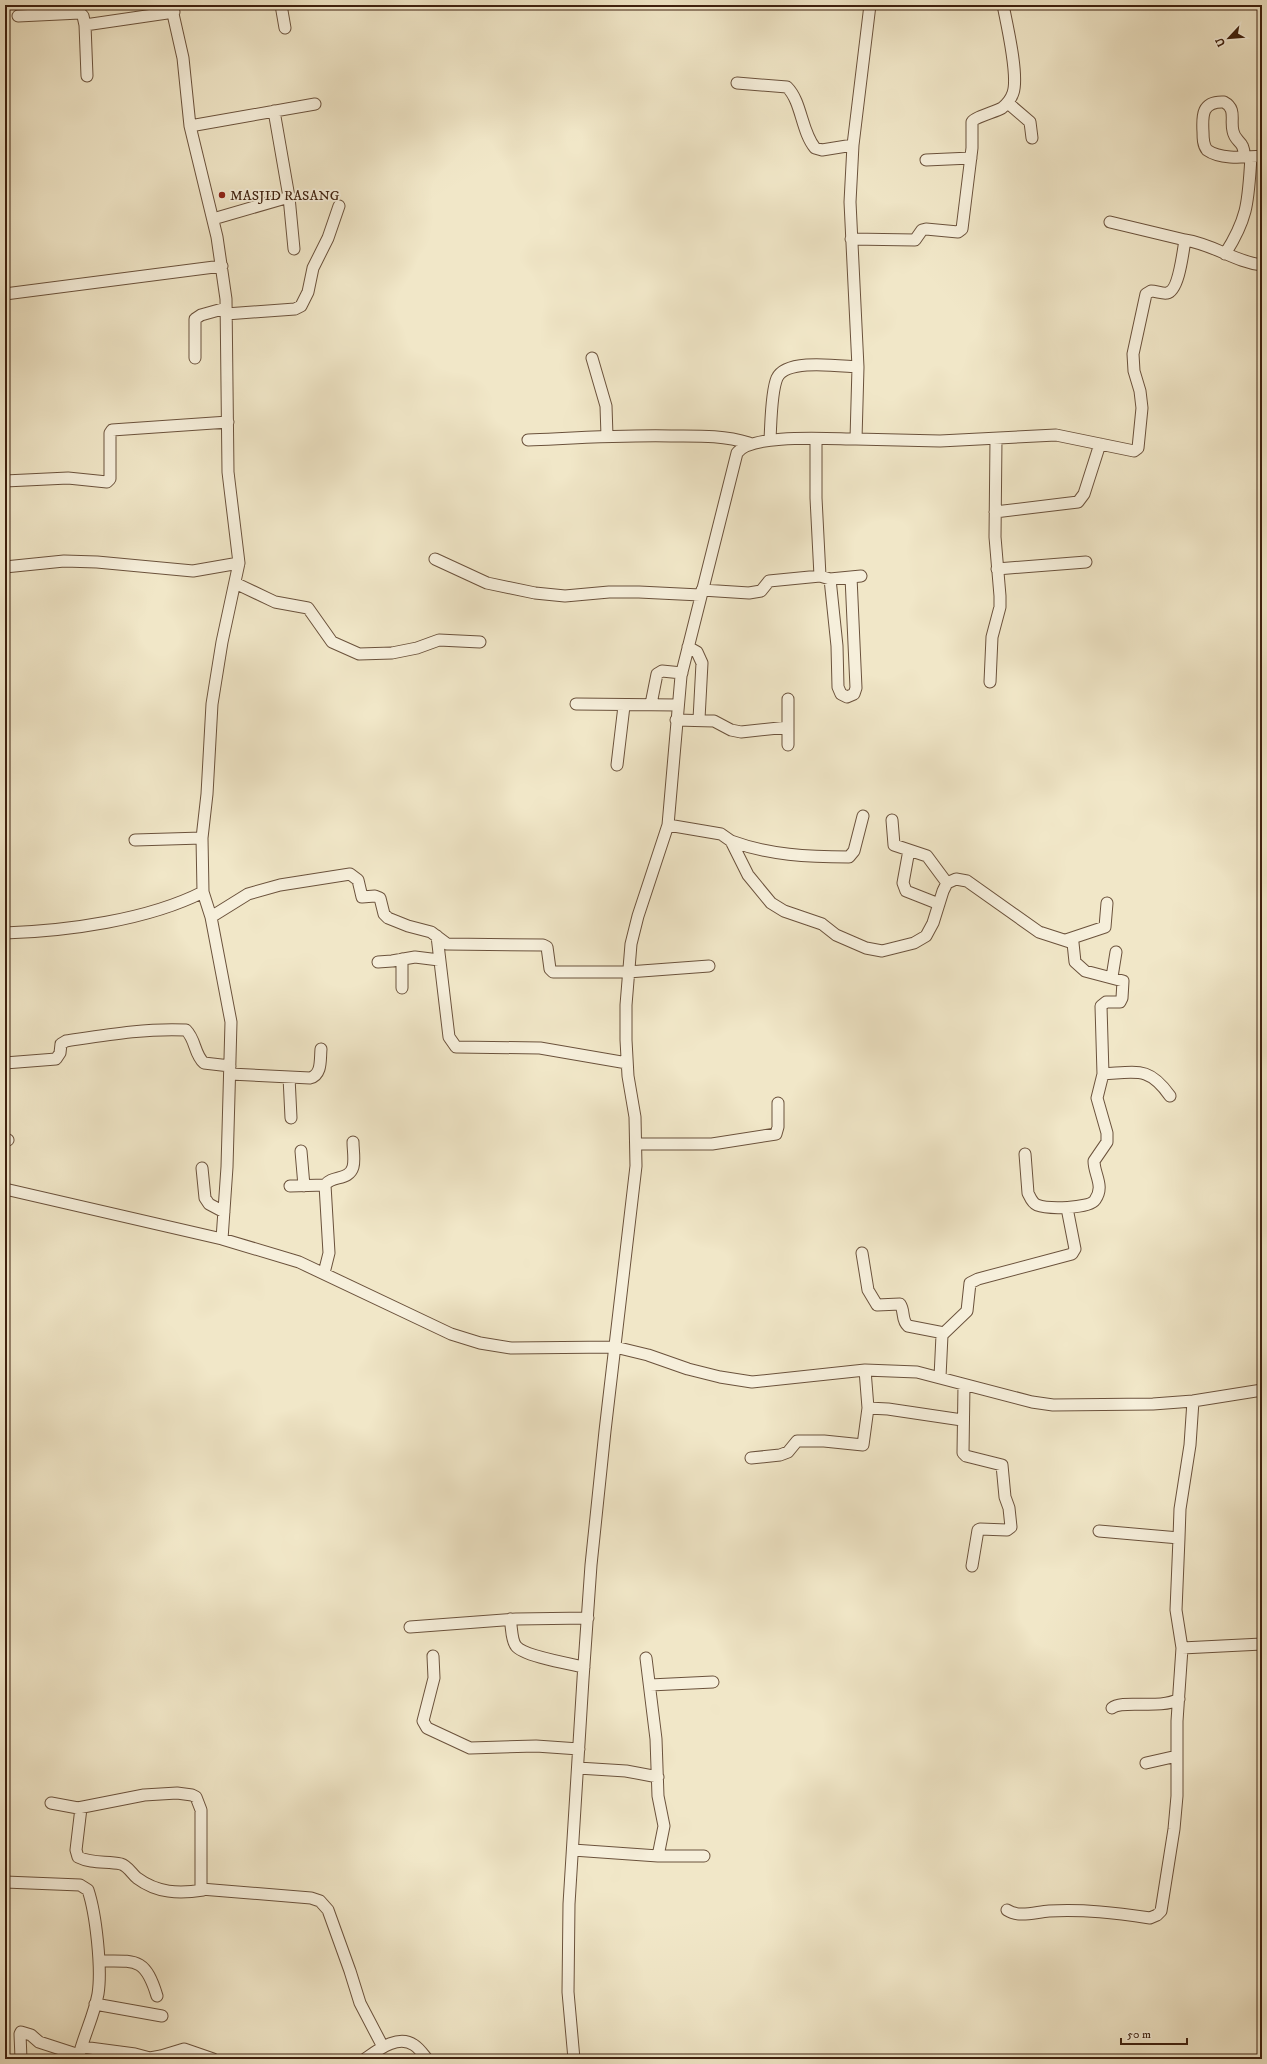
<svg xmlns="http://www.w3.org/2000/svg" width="1267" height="2064" viewBox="0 0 1267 2064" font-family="'IM FELL DW Pica',serif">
<rect width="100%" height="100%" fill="#f1e7c8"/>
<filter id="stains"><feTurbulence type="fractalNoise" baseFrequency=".005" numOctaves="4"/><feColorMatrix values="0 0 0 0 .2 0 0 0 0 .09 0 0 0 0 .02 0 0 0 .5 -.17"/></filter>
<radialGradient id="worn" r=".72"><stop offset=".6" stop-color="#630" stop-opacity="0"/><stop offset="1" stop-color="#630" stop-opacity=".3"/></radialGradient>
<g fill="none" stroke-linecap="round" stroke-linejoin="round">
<g stroke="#6b523c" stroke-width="13">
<path id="minor" d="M171 5 183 58 190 126 217 237 226 299 228 472 239 563 222 642 212 704 207 794 202 838 203 892 211 917 231 1022 227 1167 222 1239
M281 5 285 28
M18 16 80 13 83 16 85 25
M87 76 85 25 174 12
M737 83 787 87C802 102 801 131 815 148L822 150 853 145
M1008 103 1030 122 1032 138
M274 111 289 197 294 249
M190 126 315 104
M1244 157C1245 140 1235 143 1233 131 1230 120 1237 109 1224 102 1202 101 1202 115 1203 132 1203 138 1203 145 1207 150 1221 160 1245 157 1262 156
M926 160 971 158
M213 219 289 197
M1110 222 1185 240
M851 239 915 240 922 230 926 229 958 232 962 229 972 148V122C975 117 995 112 1002 108 1007 104 1011 99 1013 93 1019 76 1007 25 1003 5
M1225 254C1249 216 1248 200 1251 157
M5 294 222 266
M226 314 295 309 301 306 308 292 313 268 328 238 339 206
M195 358V319L201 315 226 308
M592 358 606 406 607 436
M770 439C771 424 771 392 777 378 786 358 839 366 858 367
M816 439V498L820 576
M856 439 940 441 1056 435 1134 451 1138 448 1142 408 1140 391 1134 371 1133 354 1146 294 1151 291C1156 291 1163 294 1167 293 1179 291 1183 251 1185 240 1213 244 1235 262 1262 265
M528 440C576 438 623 435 671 436 698 436 723 435 749 443
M5 481 68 478 107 482 110 479V433L112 430 228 422
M995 512 1078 502 1084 494 1100 444
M435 559 487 583 535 593 565 596 609 592H639L700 595
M5 567 64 561 97 562 193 571 239 563
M997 569 1086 562
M830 579 837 646 838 687 841 694 847 697 854 694 856 688 851 577
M235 583 275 602 308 608 332 642 359 654 392 653 417 648 439 640 480 642
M702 590 749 593 761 591 769 581 820 576 830 579 861 576
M688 647 697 652 702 663 699 719
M990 682 992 637 1000 607V596L995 537 996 439
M576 704 677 705
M651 704 657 674 662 671 682 673
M676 720 714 721 731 730 741 732 788 727
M788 745V699
M617 765 624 706
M892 820 894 845 927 856 947 883
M668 825 721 834 731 841 748 875 771 903 784 911 822 924 836 935 866 948 882 951 914 943 926 936 933 923 943 891 947 883 956 879 967 881 1039 932 1073 943 1075 962 1085 971 1123 981 1122 998 1120 1002H1106L1101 1006 1103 1074 1097 1098 1107 1133V1142L1094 1161C1094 1175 1105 1186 1095 1200 1089 1209 1047 1209 1037 1205 1032 1203 1030 1197 1028 1193L1025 1154
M135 840 202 838
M731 841C769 855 808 857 849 857L854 851 863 816
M909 850 903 883 906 891 939 904
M211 917 248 894 280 885 350 874 358 880 362 897 375 896 380 898 384 914 388 918 408 926 431 932 447 944 543 945 547 947 550 969 553 972H628L709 966
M5 933C67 931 148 920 203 892
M437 936 449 1037 456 1047 540 1048 627 1063
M1066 940 1105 927 1107 903
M402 959V988
M378 962 392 961 415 957 439 960
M1112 977 1116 952
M5 1063 56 1059 60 1053 61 1044 66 1041C106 1035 146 1028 186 1030 196 1040 194 1054 204 1063L230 1066
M230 1074 310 1078C322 1075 320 1060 321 1049
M1103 1074C1137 1072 1149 1066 1170 1096
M289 1077 291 1118
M5 1139 8 1140
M637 1144H712L776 1134 778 1127V1103
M301 1151 304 1186
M202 1168 205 1198 209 1204 224 1212
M290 1186 325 1185
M5 1189 222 1239 299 1262 451 1334 480 1343 511 1348 615 1347 648 1355 688 1369 720 1377 752 1382 865 1370 917 1372 1032 1402 1053 1405 1153 1404 1193 1401 1262 1390
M862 1253 868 1290 877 1305 900 1304C905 1311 901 1320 908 1326L944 1333
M324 1273 329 1253 325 1185C332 1175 349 1181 353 1167 355 1160 353 1150 353 1142
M940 1377 942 1335 967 1311 970 1283 978 1279 1072 1254 1075 1249 1067 1208
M964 1385 963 1453 966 1456 1002 1465 1005 1497 1009 1508 1011 1527 1007 1530 980 1529 978 1530 972 1566
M868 1408 888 1409 962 1420
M751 1458 780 1455 788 1452 797 1441H824L863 1445 868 1408 865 1370
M1099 1531 1179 1538
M510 1619C512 1627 511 1640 516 1646 523 1656 571 1664 584 1667
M410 1627 516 1619 588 1618
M1182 1648 1262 1644
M433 1656 434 1678 423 1721 427 1728 470 1748 536 1746 579 1749
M646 1658 656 1739 658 1796 664 1826 658 1856
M650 1685 713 1682
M1112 1708C1122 1699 1160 1710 1179 1699
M1146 1763 1177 1756
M578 1768 626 1771 658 1777
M51 1803 78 1808 144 1795 177 1793 192 1795 196 1797 201 1810V1889L311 1898 320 1901 328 1910 350 1971 360 2003 383 2047
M81 1808 76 1850 78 1857C92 1864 106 1861 121 1864 128 1866 132 1874 137 1878 157 1893 179 1894 203 1890
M573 1850 658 1856H704
M5 1882 80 1885 88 1890C96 1914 102 1969 98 1994 94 2016 83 2037 78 2059
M1007 1910C1019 1918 1035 1912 1049 1911 1084 1909 1116 1913 1150 1918L1157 1915 1161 1911 1174 1829 1177 1796V1721L1182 1648 1176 1610 1179 1538 1180 1509 1190 1445 1193 1401
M99 1961C136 1961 145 1957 157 1996
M95 2004 162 2016
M82 2047 135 2054 150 2058 161 2056 184 2049 213 2059
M21 2059 20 2034 21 2032 31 2035 39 2042 79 2055
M365 2059C378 2050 398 2034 414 2045 419 2048 423 2054 427 2059
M574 2059 568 1992 569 1904 583 1679 591 1565 605 1431 636 1166 635 1117 628 1076 626 1040V1005L631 944 638 916 668 825 681 676 737 453C751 433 831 439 856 439L858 367 850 202 853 145 870 5"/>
</g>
<use href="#minor" stroke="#f6efdb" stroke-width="11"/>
</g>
<circle fill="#8f2418" stroke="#f6efdb" stroke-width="1.5" cx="222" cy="195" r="4"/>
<g text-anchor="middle" stroke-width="3.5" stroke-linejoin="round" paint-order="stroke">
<g font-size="14" fill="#3e200e" stroke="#f6efdb" text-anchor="start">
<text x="230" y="200">MASJID RASANG</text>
</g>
</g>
<rect width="1267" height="2064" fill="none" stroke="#f1e7c8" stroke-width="20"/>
<rect x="6" y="6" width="1255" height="2052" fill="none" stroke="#3e200e" stroke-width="2"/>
<rect x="10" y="10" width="1247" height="2044" fill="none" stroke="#3e200e"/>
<g transform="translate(1229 38) rotate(244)" stroke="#f6efdb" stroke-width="3" paint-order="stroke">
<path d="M0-3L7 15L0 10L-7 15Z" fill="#3e200e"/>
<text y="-6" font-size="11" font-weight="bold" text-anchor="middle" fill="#3e200e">U</text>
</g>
<path d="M1121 2038v6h66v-6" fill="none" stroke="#3e200e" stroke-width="2"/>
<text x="1127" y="2038" font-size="12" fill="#3e200e" stroke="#f6efdb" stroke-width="3" paint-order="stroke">50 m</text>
<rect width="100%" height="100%" filter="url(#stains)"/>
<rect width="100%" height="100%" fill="url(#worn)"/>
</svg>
